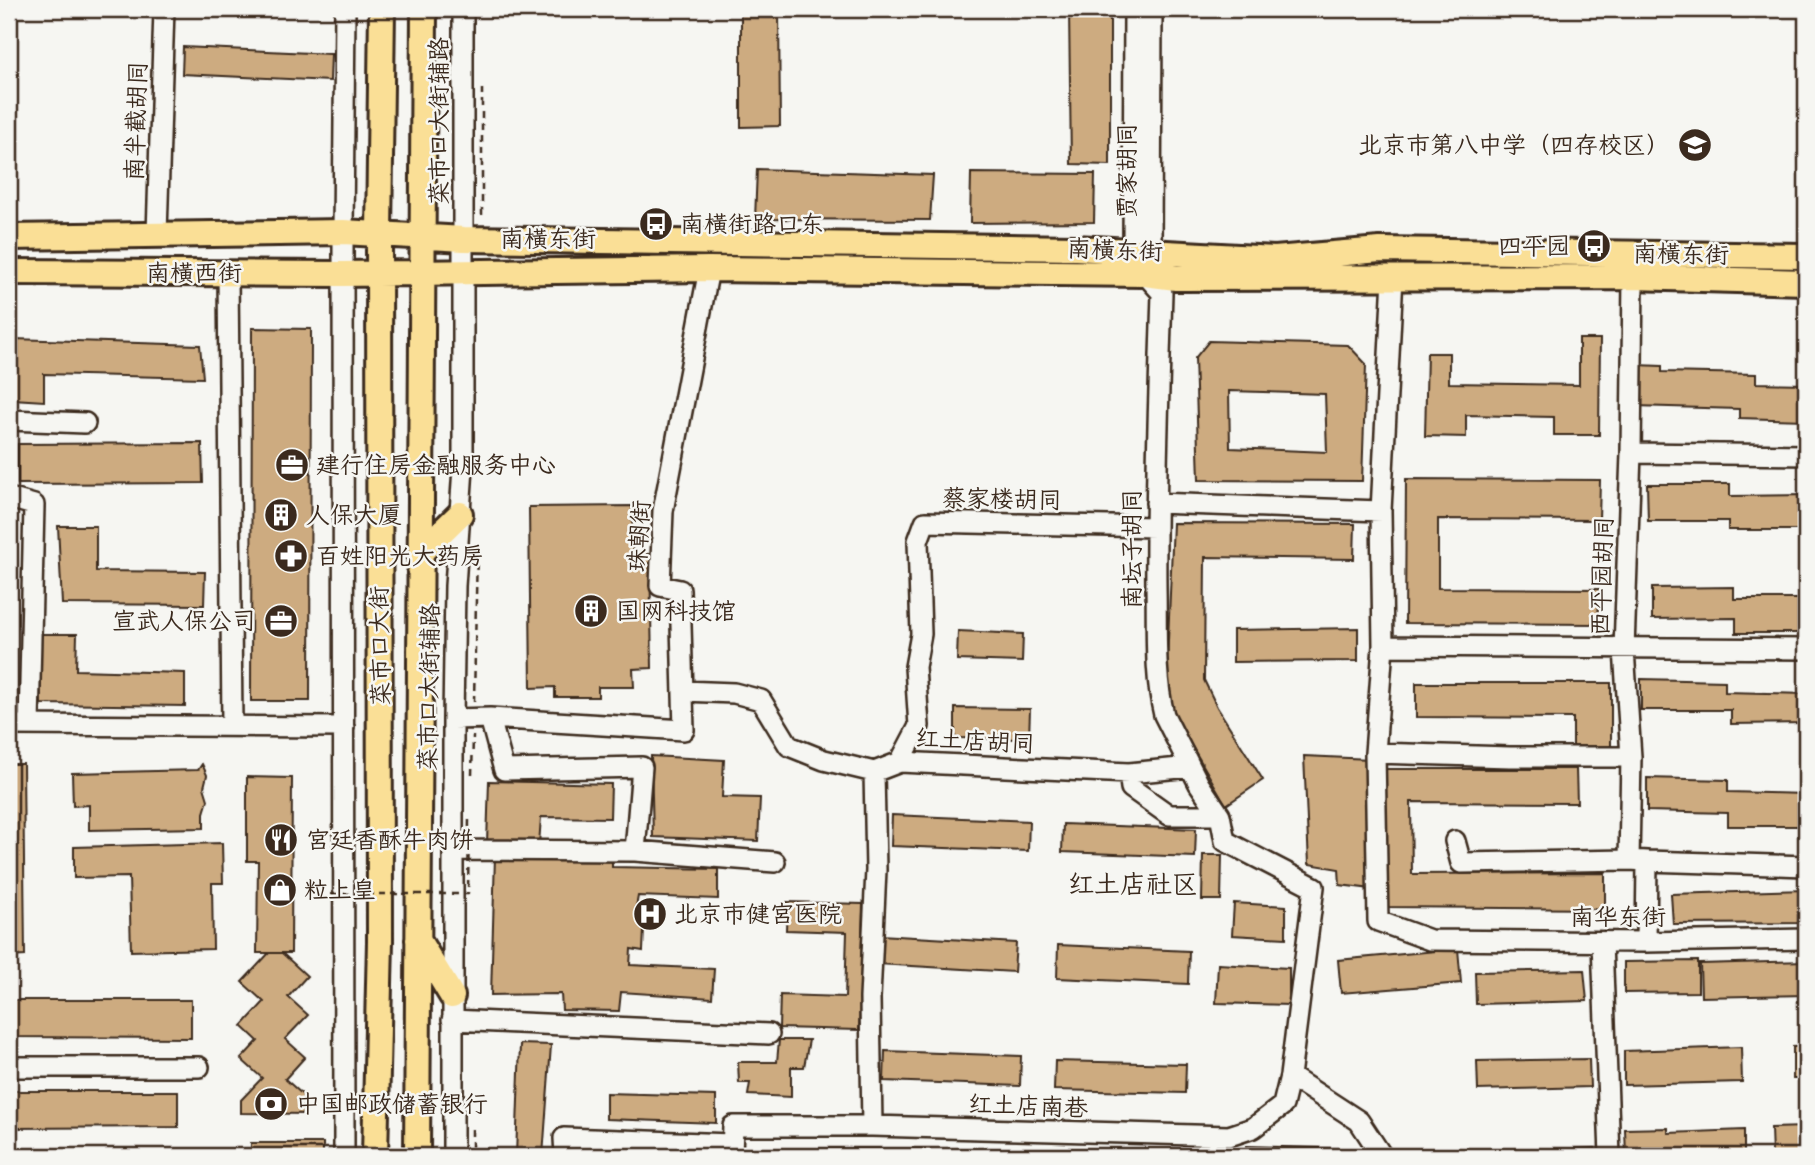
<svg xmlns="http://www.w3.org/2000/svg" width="1815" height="1165" viewBox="0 0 1815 1165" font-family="'Architects Daughter','LXGW WenKai TC',sans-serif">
<rect width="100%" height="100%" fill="#f6f6f2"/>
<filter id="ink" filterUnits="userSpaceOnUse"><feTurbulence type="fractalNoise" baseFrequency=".0143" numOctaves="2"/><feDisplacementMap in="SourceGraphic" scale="14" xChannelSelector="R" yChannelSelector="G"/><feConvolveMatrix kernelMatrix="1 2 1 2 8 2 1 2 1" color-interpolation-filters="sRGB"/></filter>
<g filter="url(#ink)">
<path fill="#cdab80" stroke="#3b2a1e" stroke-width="2" fill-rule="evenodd" d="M741 9H779L780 126 741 127Z
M1069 9H1110V165L1071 164Z
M183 47 331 54 330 81 182 74Z
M757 169 933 175 930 220 755 219Z
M971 173 1095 174 1094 222 970 223Z
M252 328 311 329 310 701H251Z
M13 339 200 345 203 378 44 374V401L13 399Z
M1579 339H1600L1599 435H1554V417L1466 415V437L1425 436 1427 353H1449V383L1579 385Z
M1209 341 1348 345 1366 364 1362 481 1199 480 1195 358ZM1229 391 1325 394 1327 452 1230 448Z
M1637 365 1662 366V372L1756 374V383L1806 384V420L1739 418V409L1635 406Z
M202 443 203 483 18 484V444Z
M1406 479 1600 480 1599 520 1438 519V588L1599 589 1598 624 1405 623Z
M1647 484H1730V496L1806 495V530H1728V521H1648Z
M632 506 633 554H650L652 668 633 669 634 687H598V697H555V687L531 688 529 507Z
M1173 523 1355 524 1354 559 1205 557 1204 680 1217 707 1263 780 1226 805 1171 710 1167 664Z
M58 526H96V571L205 572 204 605 62 604Z
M1734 587V599H1806V633H1736V618L1652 619V588Z
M1358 628V661L1233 662V630Z
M958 631 1023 634 1022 662 957 660Z
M40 634H77L76 670 185 673V706L41 704Z
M1641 679 1725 681V692L1806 694V723L1731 724V710H1641Z
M1416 683H1611V749H1573V718L1416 717Z
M955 708 1030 709 1029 739 955 738Z
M651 756 724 760 722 797 760 798 758 841 653 837Z
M1304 756 1370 759 1372 889 1340 885 1339 869 1309 864Z
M9 764H23L25 956 9 957Z
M202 764 207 775 204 787 208 800 204 813V828L89 830V805L73 806 72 773 198 770Z
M1385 769H1576L1577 803 1411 802 1412 874 1605 873V909L1385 907Z
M247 777 292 778 291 953H257L258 861H247Z
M1647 778 1728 780V792L1806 794V826H1728V813L1647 811Z
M489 781 611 784 610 818 541 817 539 845 487 843Z
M892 815 1029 821 1028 851 891 846Z
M1063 824 1196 829 1195 857 1062 852Z
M222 843 223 883H212L213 949 131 951 129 877 74 878V847Z
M1203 855H1222L1221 900H1202Z
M495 856 612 861V867L718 869V899L638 896 636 907H645L643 951 631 949 630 965 714 969 712 998 621 992 619 1011 562 1010 561 994 491 995Z
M1806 890V923L1673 924 1671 894Z
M787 902 863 904 859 1030 779 1028 780 995 845 997 847 932 786 930Z
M1234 903 1286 906V938L1232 935Z
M880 935 1016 943 1014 972 878 964Z
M1058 945 1189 951 1188 984 1057 978Z
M1458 949 1461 983 1341 993 1338 960Z
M269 953H282L307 976 288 997 308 1015 285 1039 305 1057 285 1079 303 1095V1114L241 1113V1100L262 1078 241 1059 258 1041 242 1026 264 1002 242 982Z
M1698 961V992L1624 993V962Z
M1806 961V995L1701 997 1700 964Z
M1218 964 1289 968V1005L1216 1003Z
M1584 970 1587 1001 1476 1004 1475 972Z
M9 1000H191V1038L9 1037Z
M779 1040H809L804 1067H791V1097L748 1095 750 1083H739L738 1062H777Z
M520 1044 551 1045 543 1156H516Z
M1806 1046V1079H1793V1047Z
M1741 1047 1742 1082 1624 1085V1051Z
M885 1051 1021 1056 1020 1086 884 1081Z
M1589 1059 1590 1087 1478 1090 1477 1061Z
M1055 1061 1186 1064 1185 1093 1054 1090Z
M9 1091H178V1127L9 1128Z
M606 1093 716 1096V1123L606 1119Z
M1806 1127V1156H1772L1771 1128Z
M1668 1128V1133L1744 1130V1156H1626L1625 1129Z
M251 1143H323V1156H251Z
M1246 1146 1357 1149V1156H1246Z
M1595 1148V1156H1480V1153Z
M782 1149H930V1156H782Z
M20 1154 189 1156H20Z
M591 1155H683V1156H591Z"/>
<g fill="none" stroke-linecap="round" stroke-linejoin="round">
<g stroke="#3b2a1e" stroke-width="24">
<path id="minor" d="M1134 9 1133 250 1145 274 1162 293C1159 391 1155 489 1156 587 1157 629 1154 674 1164 715L1199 784 1220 815
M157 234 164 9
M1147 266 1151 251 1152 9
M228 273 232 725
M1393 277 1381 511 1383 646 1375 753 1378 921 1430 940 1646 942 1806 939
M1633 277 1631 453 1624 649 1631 757 1629 860 1647 861
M9 420 85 423
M1631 453 1806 455
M9 498 34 505 29 725
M1156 503 1381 511
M1383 646 1806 649
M683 691 734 693 761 700 789 746 824 760 874 772 900 762 1129 773 1190 767
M490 718 504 770 642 767 635 851
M453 719 490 718 684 730 680 590 660 586 663 511 709 269
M9 725 344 727
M1375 753 1510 757H1631
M900 762 919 726 915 667 921 634 918 541 925 522 1155 527
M1455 841 1461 863 1629 860
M453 850 635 851 775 862
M1602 942 1610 1156
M1646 942 1647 861 1806 866
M452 1020 769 1034
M9 1067H199
M1290 1076 1359 1121 1382 1156
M872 1126 870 998 876 870 874 772
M344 1156 343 232 345 9
M453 1156V719L455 586 463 468V9
M565 1156 564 1138 732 1144
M732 1156 733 1126H872L1229 1136 1253 1128 1283 1105 1290 1076 1314 887 1225 841 1220 815H1169L1131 788 1129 773"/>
</g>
<g stroke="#3b2a1e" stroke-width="30">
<path id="major" d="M9 237 343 232 464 239 1076 248 1275 259 1380 250 1806 256
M9 272 343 274 709 269 1145 274 1176 278 1633 277 1806 282
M421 552 460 514
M418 940 452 996
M375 1156 380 941 379 233 382 9
M417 1156 424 9"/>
</g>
<path stroke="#3b2a1e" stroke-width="2.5" stroke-dasharray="7 5" stroke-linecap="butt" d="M482 215V89
M474 702 477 547
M472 775 473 736
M472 1129V1156"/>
<use href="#minor" stroke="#f6f6f2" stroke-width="19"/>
<use href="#major" stroke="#fadf96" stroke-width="24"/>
<path stroke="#3b2a1e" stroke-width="2.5" stroke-dasharray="7 5" stroke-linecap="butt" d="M331 894H468L469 818"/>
</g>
</g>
<defs>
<g id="school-disc" transform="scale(1.75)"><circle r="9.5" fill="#3b2a1e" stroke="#f6f6f2"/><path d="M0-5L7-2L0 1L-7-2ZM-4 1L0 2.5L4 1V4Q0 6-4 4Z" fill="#fff"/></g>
<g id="bus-disc" transform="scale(1.75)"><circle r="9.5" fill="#3b2a1e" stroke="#f6f6f2"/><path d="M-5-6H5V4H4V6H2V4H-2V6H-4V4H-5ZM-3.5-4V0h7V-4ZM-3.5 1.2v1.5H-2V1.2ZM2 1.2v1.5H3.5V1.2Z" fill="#fff"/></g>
<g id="office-disc" transform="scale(1.75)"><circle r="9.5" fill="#3b2a1e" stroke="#f6f6f2"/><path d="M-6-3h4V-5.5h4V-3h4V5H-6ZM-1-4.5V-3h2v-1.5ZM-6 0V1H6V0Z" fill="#fff"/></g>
<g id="building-disc" transform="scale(1.75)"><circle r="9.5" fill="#3b2a1e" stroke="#f6f6f2"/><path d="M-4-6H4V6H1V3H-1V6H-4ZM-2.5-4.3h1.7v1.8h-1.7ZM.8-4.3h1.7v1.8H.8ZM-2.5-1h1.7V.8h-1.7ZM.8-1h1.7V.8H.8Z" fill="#fff"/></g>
<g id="pharmacy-disc" transform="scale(1.75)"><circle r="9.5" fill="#3b2a1e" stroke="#f6f6f2"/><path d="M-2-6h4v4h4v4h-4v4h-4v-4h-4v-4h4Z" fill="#fff"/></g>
<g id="restaurant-disc" transform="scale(1.75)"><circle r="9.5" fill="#3b2a1e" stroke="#f6f6f2"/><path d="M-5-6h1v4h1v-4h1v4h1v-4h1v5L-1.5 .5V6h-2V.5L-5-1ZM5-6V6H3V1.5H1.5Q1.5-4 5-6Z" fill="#fff"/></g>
<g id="shop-disc" transform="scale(1.75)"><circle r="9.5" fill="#3b2a1e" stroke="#f6f6f2"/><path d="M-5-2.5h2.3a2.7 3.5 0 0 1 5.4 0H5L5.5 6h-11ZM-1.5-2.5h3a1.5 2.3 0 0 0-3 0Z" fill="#fff"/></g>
<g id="hospital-disc" transform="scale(1.75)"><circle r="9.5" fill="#3b2a1e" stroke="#f6f6f2"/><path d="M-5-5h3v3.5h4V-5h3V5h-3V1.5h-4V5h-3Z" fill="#fff"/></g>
<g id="bank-disc" transform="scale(1.75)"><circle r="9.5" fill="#3b2a1e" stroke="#f6f6f2"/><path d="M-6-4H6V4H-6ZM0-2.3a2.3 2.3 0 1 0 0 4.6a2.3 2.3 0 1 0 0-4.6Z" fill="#fff"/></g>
</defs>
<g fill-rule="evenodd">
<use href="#school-disc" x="1695" y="145"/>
<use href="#bus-disc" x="656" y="224"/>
<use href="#bus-disc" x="1594" y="246"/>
<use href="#office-disc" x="292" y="465"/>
<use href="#building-disc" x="281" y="515"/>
<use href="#pharmacy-disc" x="291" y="556"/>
<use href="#building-disc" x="591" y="611"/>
<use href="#office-disc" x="281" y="621"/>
<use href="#restaurant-disc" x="281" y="840"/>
<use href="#shop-disc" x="280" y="890"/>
<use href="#hospital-disc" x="650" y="914"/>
<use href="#bank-disc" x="271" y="1104"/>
</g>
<g text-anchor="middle" stroke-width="5" stroke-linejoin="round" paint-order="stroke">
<g font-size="24" fill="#3b2a1e" stroke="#f6f6f2">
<text transform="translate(136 121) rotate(-88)" y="8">南半截胡同</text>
<text transform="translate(439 121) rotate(-90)" y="8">菜市口大街辅路</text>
<text transform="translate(1127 171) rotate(-90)" y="8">贾家胡同</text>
<text x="548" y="247">南横东街</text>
<text transform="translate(1115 250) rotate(2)" y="8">南横东街</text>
<text transform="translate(1681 254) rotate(1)" y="8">南横东街</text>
<text x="194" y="281">南横西街</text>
<text transform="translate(1002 499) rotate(1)" y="8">蔡家楼胡同</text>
<text transform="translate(639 536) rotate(-86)" y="8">珠朝街</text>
<text transform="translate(1132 549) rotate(-90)" y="8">南坛子胡同</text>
<text transform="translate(1602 576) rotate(-88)" y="8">西平园胡同</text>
<text transform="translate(380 646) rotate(-91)" y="8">菜市口大街</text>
<text transform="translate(429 687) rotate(-89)" y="8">菜市口大街辅路</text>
<text transform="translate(975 741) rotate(3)" y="8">红土店胡同</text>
<text x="1618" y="925">南华东街</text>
<text transform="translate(1028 1106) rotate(2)" y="8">红土店南巷</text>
</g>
<g font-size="24" fill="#3b2a1e" stroke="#f6f6f2" text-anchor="start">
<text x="1670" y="153" text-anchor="end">北京市第八中学（四存校区）</text>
<text x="680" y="232">南横街路口东</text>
<text x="1570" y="254" text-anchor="end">四平园</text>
<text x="316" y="473">建行住房金融服务中心</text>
<text x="306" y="523">人保大厦</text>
<text x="316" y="564">百姓阳光大药房</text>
<text x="616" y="619">国网科技馆</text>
<text x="256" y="629" text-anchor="end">宣武人保公司</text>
<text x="306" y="848">宫廷香酥牛肉饼</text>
<text x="304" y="898">粒上皇</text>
<text x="674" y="922">北京市健宫医院</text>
<text x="296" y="1112">中国邮政储蓄银行</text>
</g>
<g font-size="26" fill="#3b2a1e" stroke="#f6f6f2">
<text x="1133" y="893">红土店社区</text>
</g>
</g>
<rect width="1815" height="1165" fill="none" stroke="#f6f6f2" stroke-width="35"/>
<rect x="18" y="18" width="1780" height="1130" fill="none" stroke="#3b2a1e" stroke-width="2.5" filter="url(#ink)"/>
</svg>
